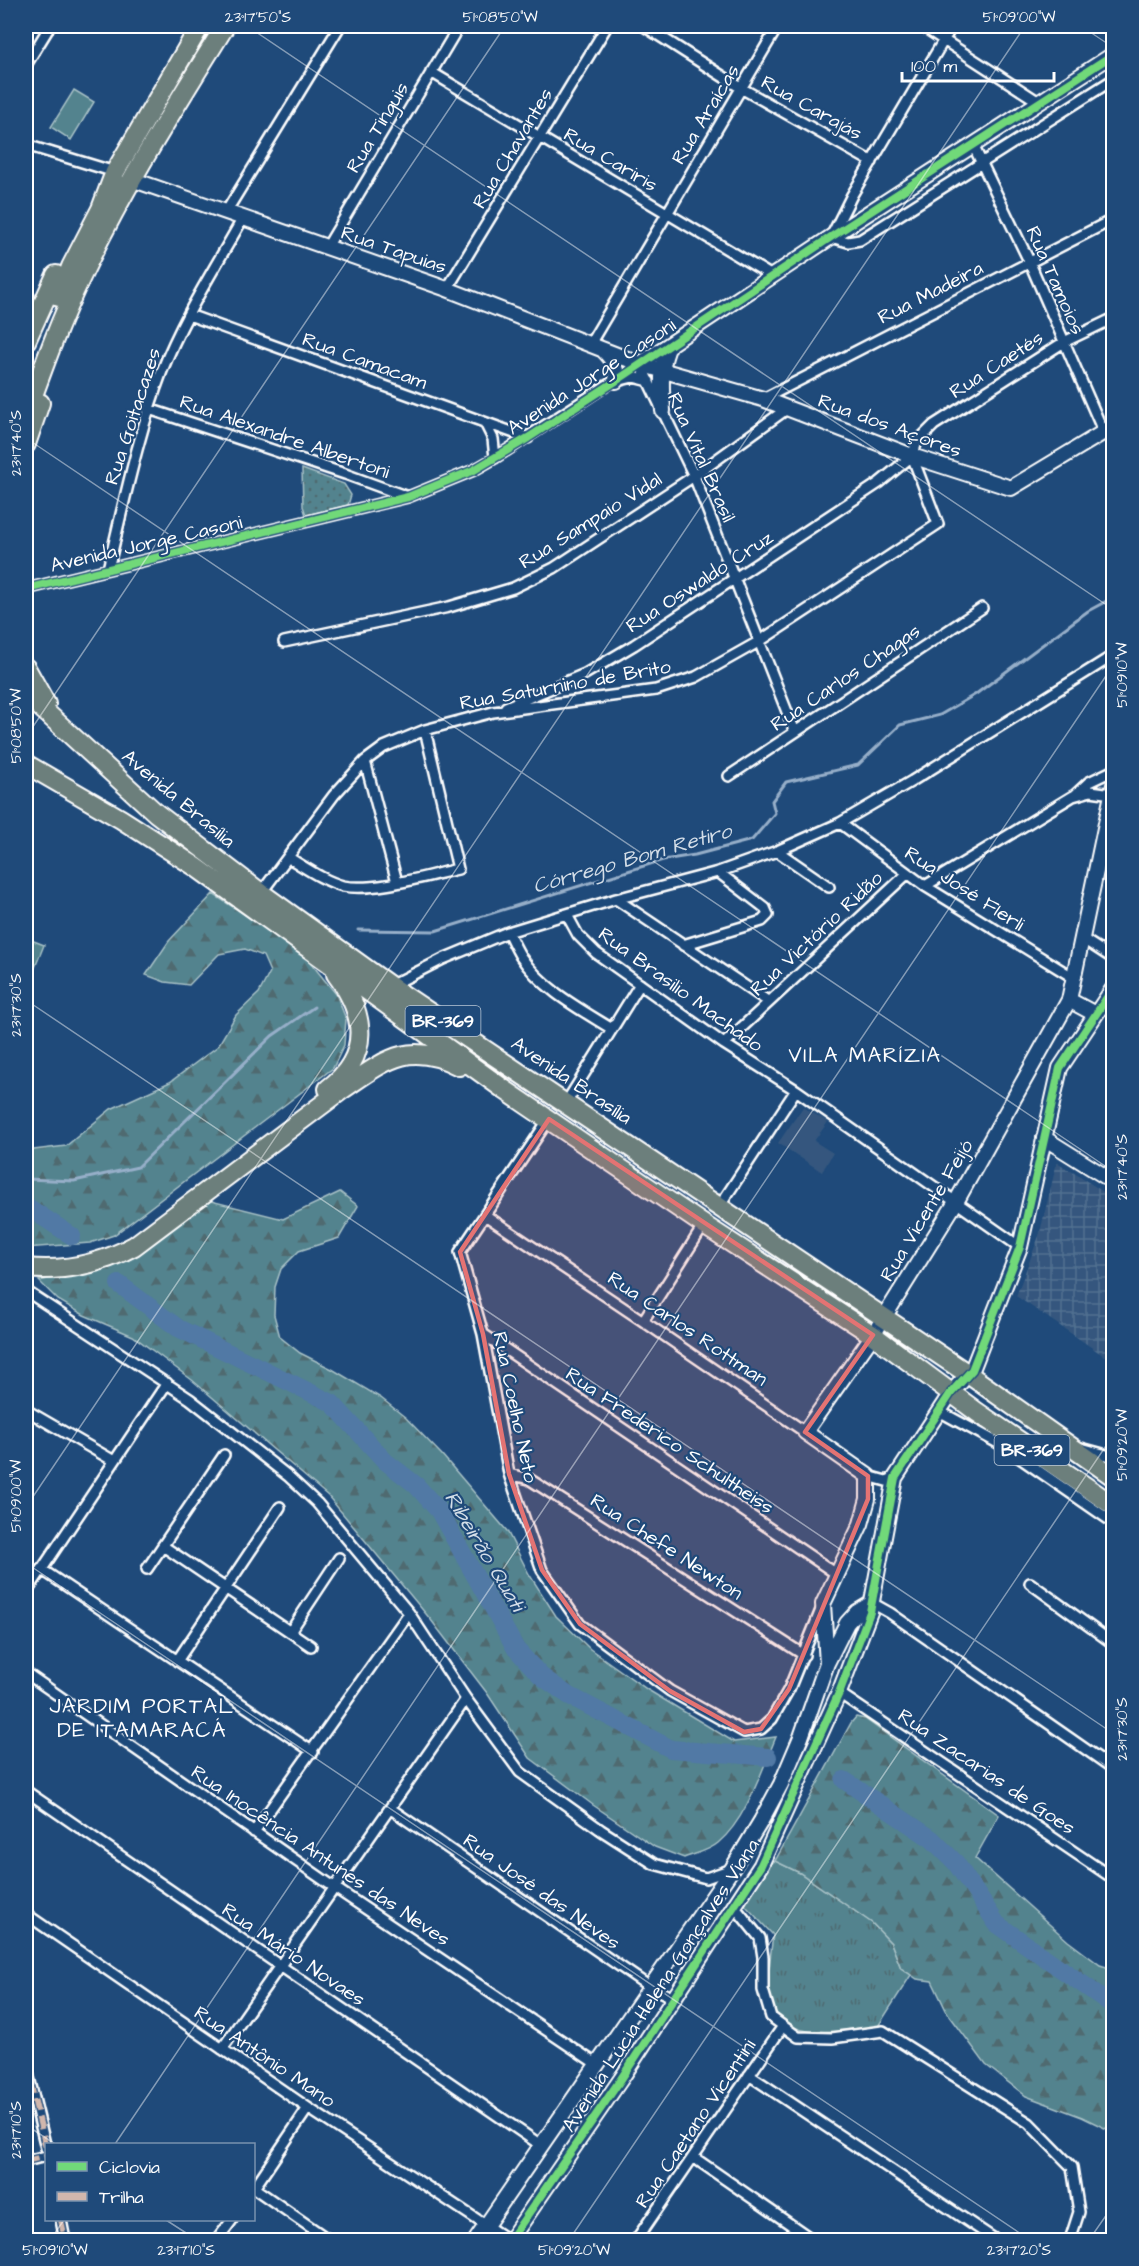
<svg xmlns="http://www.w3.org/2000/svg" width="1139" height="2266" viewBox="0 0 1139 2266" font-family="'Architects Daughter',sans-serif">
<defs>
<pattern id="industrial-grid" width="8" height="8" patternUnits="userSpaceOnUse" patternTransform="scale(1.5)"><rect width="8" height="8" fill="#34577e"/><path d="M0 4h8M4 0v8" fill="none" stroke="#527091"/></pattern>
<pattern id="grass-tufts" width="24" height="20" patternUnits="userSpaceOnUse" patternTransform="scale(1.5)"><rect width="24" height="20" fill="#52838e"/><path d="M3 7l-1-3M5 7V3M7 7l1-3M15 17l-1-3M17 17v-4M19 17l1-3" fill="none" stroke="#4f6a70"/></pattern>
<pattern id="forest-firs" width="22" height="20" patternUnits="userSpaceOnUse" patternTransform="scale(1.5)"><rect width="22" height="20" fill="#52838e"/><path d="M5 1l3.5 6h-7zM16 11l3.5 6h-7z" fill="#4f6a70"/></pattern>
<pattern id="park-dots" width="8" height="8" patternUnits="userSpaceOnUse" patternTransform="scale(1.5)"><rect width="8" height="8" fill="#52838e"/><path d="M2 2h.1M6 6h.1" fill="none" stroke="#4f6a70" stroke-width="1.8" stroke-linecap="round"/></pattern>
</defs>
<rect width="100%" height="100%" fill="#1f4a7a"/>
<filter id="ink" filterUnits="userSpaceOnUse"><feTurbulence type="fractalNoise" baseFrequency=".0167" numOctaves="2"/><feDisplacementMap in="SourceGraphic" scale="12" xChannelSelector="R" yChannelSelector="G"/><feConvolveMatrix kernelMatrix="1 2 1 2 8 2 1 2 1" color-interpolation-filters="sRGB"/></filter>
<g filter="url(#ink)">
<path fill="#34577e" d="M803 1107 828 1122 814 1141 833 1153 822 1172 778 1143Z"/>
<path fill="url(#industrial-grid)" d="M1057 1162 1113 1198V1362L1016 1296 1039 1236Z"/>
<path fill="url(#grass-tufts)" stroke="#a8c1c6" stroke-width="1.5" d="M775 1861 800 1873 872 1923 891 1943 901 1968 911 1975 877 2028C857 2027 837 2032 816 2032 798 2031 778 2023 771 2005 765 1991 771 1951 773 1935L745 1905 769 1864Z"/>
<path fill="url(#forest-firs)" stroke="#a8c1c6" stroke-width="1.5" d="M213 894 301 951 336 994 346 1019 344 1045 333 1068 114 1235 90 1243 26 1248V1151L66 1146 111 1109 170 1082 218 1046 236 1015 259 993 270 972 263 956 245 949 219 954 189 985 165 982 146 975 169 941Z
M26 938 44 945 26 990Z
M340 1192 358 1206 339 1238 299 1251 281 1269 275 1287 274 1315 280 1337 300 1353 332 1369 381 1398 406 1418 442 1455 507 1531 529 1574 556 1616 590 1649 648 1690 734 1742 776 1737C762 1770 746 1820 718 1843 709 1851 694 1854 684 1858L655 1847 593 1805 530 1758 487 1693 431 1620 328 1496 192 1380 133 1336 84 1315 58 1300 39 1281 116 1264 207 1200 283 1219Z
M856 1717 865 1719 999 1815 975 1858 1068 1941 1100 1965 1113 1969V2132L1082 2117 1026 2096 986 2065 947 2012 932 1981 917 1979 901 1968 891 1943 872 1923 800 1873 775 1861 851 1723Z"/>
<path fill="url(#park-dots)" stroke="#a8c1c6" stroke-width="1.5" d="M302 469 344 484 351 495 348 505 306 515 303 506Z"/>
<path fill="#52838e" stroke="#a8c1c6" stroke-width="1.5" d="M74 90 94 102 71 140 51 127Z"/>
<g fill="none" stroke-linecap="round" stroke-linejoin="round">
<path stroke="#97afc9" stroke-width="3" d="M358 930 435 931 663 860 695 855 752 840 775 813 772 801 786 782 858 765 900 725 940 715 976 694 1088 611 1114 597
M26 1179 74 1181 138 1167 272 1036 314 1007"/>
<path stroke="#5179a5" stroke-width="18" d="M26 1206 72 1236
M119 1284 178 1328 332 1403 385 1461 416 1485 439 1511 516 1649 541 1676 568 1695 671 1749 768 1757
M844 1780 932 1839 956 1863 997 1924 1114 2006"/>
<g stroke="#fff" stroke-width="14">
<path id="street" d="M644 26 741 88 872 162
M922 26 1039 102
M952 26 852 195 831 237 848 242 860 240 1114 79
M26 65 50 26
M431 72 772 276
M26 145 115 172
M973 145 1029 261 1103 431
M226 212 340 26
M327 247 459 26
M447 289 607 26
M189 315 528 438
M590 344 778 26
M621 380 633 377 649 381
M763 399 1114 219
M149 409 345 474 408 497
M485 423 493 439 495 458
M108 569C124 503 138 434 162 371 183 317 215 268 243 218
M26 589 408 497 474 470 495 458 640 364 694 476 795 732
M284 642 449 607 513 588 554 568 694 476 788 408
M506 707 585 674 634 645 879 483 912 456 917 442 934 425 1064 342 1114 318
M365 761 397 882
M729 776 982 608
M1075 795 1089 782 1114 770
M840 823 925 886 1074 978
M777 851 829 887
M289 858C306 868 324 881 343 886 374 892 426 876 458 869L425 730
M925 886 1073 796 1091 791 1112 794
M261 893 334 795 365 761 384 747 425 730 493 712 656 690 696 677 760 641 938 524 912 456
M616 899 769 1002
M567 915 578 935 596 953 724 1044 796 1090 1020 1247
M508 932C512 940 516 949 521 957 542 989 580 1009 612 1029
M1083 939 1114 959
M683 945 762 921 768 915 765 908 718 872
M390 986 443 959 508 932 616 899 718 872 777 851 840 823 912 781 1114 655
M724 1044 907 874
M566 1103 640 984
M549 1119 460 1252 483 1334 509 1474 542 1570 580 1624 670 1691 744 1732 761 1729 772 1719 789 1689 821 1610
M719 1207 796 1090
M485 1215 643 1321 805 1432
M26 1291 190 1399 288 1476 317 1503 409 1613 466 1699 520 1772 601 1830 654 1864 706 1878 732 1869
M643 1321 704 1225
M483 1334 838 1575
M26 1410 114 1461
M939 1411 998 1443 1114 1523
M1081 1448 1114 1457
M509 1474 529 1479 804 1655
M868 1476 886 1481 895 1478
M163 1546 311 1646
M41 1569 313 1752
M147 1569 224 1455
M1030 1583 1114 1644
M26 1593 167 1383
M872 1603 890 1613 1114 1769
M290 1632 339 1558
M177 1661 280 1507
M26 1673 341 1892 598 2065
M839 1693 1114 1879
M26 1791 542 2146
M391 1809 650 1987 674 1998
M254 1832 409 1613
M734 1906 760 1938 763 1957V1990L771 2017 798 2037 832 2038 883 2031 1029 2123 1072 2167 1079 2212 1070 2240
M26 1914 308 2108 508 2240
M222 2049 466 1699
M26 2065 46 2148
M749 2075 996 2240
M693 2157 813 2240
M26 2161 46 2156
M254 2188 308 2108
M254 2188 329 2240
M61 2220 65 2240
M217 2240 232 2220
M636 2240 783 2026"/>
</g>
<g stroke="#fff" stroke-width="18">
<path id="secondary" d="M131 179 447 289 640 364 763 399 912 456 1011 488 1114 426
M604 351C613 360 618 368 616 381
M640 364 831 237 1114 54
M663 411C662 388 659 365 670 344
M1069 1000 1095 1014
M1044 1138 1114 1182
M827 1663 823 1604 861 1524 868 1499V1476L805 1432 873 1335 956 1202 1069 1000 1114 785
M476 2240 732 1869 761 1821 781 1784 801 1737 827 1663 847 1623 857 1612 872 1603
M510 2240 621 2079 761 1865 839 1693 870 1612 895 1478 951 1393 972 1370 1020 1247 1060 1068 1114 987"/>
</g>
<g stroke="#fff" stroke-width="22">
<path id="highway" d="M59 297 71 267 101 209 115 172 200 26
M26 341 56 275
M26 415C43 368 60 320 82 275 123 188 175 107 225 26
M26 444 40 403
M26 668 46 704
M26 694 156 813 261 893 390 986 968 1374 1114 1477
M26 764 121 819 196 867 505 1090 704 1225 873 1335 977 1412 1114 1506
M328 1089C371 1056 366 1014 336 974
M26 1268C63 1272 101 1264 134 1246L343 1089C386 1060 408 1040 459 1066"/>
</g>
<use href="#street" stroke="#1f4a7a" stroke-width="9"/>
<use href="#secondary" stroke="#1f4a7a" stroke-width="14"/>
<use href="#highway" stroke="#6c7f7c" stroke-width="18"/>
<path stroke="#d1b7ad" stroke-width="6" stroke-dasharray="12 6" stroke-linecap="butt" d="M26 2065 46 2148
M26 2161 46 2156
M61 2220 65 2240"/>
<g stroke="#1f4a7a" stroke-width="11">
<path id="cycleway" d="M26 589 408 497 474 470 528 438 616 381 831 237 1114 54
M510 2240 621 2079 761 1865 839 1693 870 1612 895 1478 951 1393 972 1370 1020 1247 1060 1068 1114 987"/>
</g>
<use href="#cycleway" stroke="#71d979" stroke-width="8"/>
</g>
</g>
<path fill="#e47373" fill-opacity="0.2" stroke="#e47373" stroke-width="4.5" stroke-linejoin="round" d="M549 1119 873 1335 805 1432 868 1476V1499L789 1689 761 1729 744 1732 670 1691 580 1624 542 1570 509 1474 483 1334 460 1252Z"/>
<path fill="none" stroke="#fff" stroke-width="1.5" stroke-opacity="0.45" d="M247 26 1114 610M1081 26 1114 48M26 438 1114 1172M26 737 505 26M26 1000 1114 1734M26 1507 1025 26M26 1563 1030 2240M26 2125 55 2144M115 2144 1114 664M166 2220 197 2240M50 2240 64 2220M569 2240 1114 1434M1089 2240 1114 2204"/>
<g text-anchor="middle" stroke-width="4.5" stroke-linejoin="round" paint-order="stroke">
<g fill="#1f4a7a" stroke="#bcc9d7" stroke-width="1.5">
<rect x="405.5" y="1006" width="75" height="30" rx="4.5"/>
<rect x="994.5" y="1435" width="75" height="30" rx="4.5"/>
</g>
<g font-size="18" font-weight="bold" fill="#fff">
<text x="443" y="1027">BR-369</text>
<text x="1032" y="1456">BR-369</text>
</g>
<g font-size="20" fill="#fff" stroke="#1f4a7a">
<text transform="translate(812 107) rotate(29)" y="7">Rua Carajás</text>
<text transform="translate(705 114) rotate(-59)" y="7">Rua Araícas</text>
<text transform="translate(377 127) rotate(-59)" y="7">Rua Tinguis</text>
<text transform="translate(512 148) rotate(-59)" y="7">Rua Chavantes</text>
<text transform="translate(611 159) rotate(31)" y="7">Rua Cariris</text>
<text transform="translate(394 249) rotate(19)" y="7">Rua Tapuias</text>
<text transform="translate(1056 280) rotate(66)" y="7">Rua Tamoios</text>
<text transform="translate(930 292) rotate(-27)" y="7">Rua Madeira</text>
<text transform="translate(365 360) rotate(20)" y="7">Rua Camacam</text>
<text transform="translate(996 364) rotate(-33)" y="7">Rua Caetés</text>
<text transform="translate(591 376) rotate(-33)" y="7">Avenida Jorge Casoni</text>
<text transform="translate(132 416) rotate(-72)" y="7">Rua Goitacazes</text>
<text transform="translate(890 425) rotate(20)" y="7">Rua dos Açores</text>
<text transform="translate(285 436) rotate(19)" y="7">Rua Alexandre Albertoni</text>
<text transform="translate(702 457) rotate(66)" y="7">Rua Vital Brasil</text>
<text transform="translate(590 520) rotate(-32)" y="7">Rua Sampaio Vidal</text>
<text transform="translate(146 543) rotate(-13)" y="7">Avenida Jorge Casoni</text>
<text transform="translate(699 581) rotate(-33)" y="7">Rua Oswaldo Cruz</text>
<text transform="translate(845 677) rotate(-34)" y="7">Rua Carlos Chagas</text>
<text transform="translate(565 684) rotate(-10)" y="7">Rua Saturnino de Brito</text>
<text transform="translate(179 798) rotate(40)" y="7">Avenida Brasília</text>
<text transform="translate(965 888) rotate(33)" y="7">Rua José FIerli</text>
<text transform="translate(816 933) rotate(-43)" y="7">Rua Victório Ridão</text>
<text transform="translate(681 989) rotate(36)" y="7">Rua Brasilio Machado</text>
<text transform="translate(572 1080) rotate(34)" y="7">Avenida Brasília</text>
<text transform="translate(926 1210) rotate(-59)" y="7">Rua Vicente Feijó</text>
<text transform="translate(688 1328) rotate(34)" y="7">Rua Carlos Rottman</text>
<text transform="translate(516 1407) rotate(78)" y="7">Rua Coelho Neto</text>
<text transform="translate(670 1440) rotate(34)" y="7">Rua Frederico Schultheiss</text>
<text transform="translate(667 1546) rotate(33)" y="7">Rua Chefe Newton</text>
<text transform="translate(987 1771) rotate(34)" y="7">Rua Zacarias de Goes</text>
<text transform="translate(321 1855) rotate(34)" y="7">Rua Inocência Antunes das Neves</text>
<text transform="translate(542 1891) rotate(35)" y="7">Rua José das Neves</text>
<text transform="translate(294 1954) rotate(34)" y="7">Rua Mário Novaes</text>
<text transform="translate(660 1985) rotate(-57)" y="7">Avenida Lúcia Helena Gonçalves Viana</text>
<text transform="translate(265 2056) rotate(34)" y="7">Rua Antônio Mano</text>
<text transform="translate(695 2123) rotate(-56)" y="7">Rua Caetano Vicentini</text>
</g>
<g font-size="21" font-style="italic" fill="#d4dee8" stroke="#1f4a7a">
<text transform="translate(632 858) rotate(-16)" y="7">Córrego Bom Retiro</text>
<text transform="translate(485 1551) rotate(59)" y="7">Ribeirão Quati</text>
</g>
<g font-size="21" letter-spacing="1.5" fill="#fff" stroke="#1f4a7a">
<text x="865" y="1062">VILA MARÍZIA</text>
<text x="142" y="1713">JARDIM PORTAL<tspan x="142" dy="24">DE ITAMARACÁ</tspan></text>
</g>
</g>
<rect width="1139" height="2266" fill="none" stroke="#1f4a7a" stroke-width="66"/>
<rect x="45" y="2143" width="210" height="78" fill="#1f4a7a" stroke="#7992af" stroke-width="1.5"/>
<rect x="57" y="2162" width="30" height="9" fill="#71d979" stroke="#7992af" stroke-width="1.5"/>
<text x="99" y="2173" font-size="18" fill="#ffffff">Ciclovia</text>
<rect x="57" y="2192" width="30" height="9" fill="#d1b7ad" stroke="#7992af" stroke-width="1.5"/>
<text x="99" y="2203" font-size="18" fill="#ffffff">Trilha</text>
<path d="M902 72v9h152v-9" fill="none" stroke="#ffffff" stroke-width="3"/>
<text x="911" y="72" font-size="18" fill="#ffffff" stroke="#1f4a7a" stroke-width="4.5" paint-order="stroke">100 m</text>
<rect x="33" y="33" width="1073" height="2200" fill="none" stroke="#fff" stroke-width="2"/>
<g font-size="15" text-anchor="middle" fill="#fff">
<text x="258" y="22">23°17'50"S</text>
<text x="500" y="22">51°08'50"W</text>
<text x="1019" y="22">51°09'00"W</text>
<text transform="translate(16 443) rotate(-90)" y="5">23°17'40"S</text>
<text transform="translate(1122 675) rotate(-90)" y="5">51°09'10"W</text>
<text transform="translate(16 726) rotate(-90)" y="5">51°08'50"W</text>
<text transform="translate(16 1005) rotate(-90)" y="5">23°17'30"S</text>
<text transform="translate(1122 1167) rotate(-90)" y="5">23°17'40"S</text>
<text transform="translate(1122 1445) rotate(-90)" y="5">51°09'20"W</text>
<text transform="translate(16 1496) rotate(-90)" y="5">51°09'00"W</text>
<text transform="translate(1122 1729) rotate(-90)" y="5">23°17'30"S</text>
<text transform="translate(16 2130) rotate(-90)" y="5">23°17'10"S</text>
<text x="55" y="2255">51°09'10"W</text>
<text x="186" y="2255">23°17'10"S</text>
<text x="574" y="2255">51°09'20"W</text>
<text x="1019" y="2255">23°17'20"S</text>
</g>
</svg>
